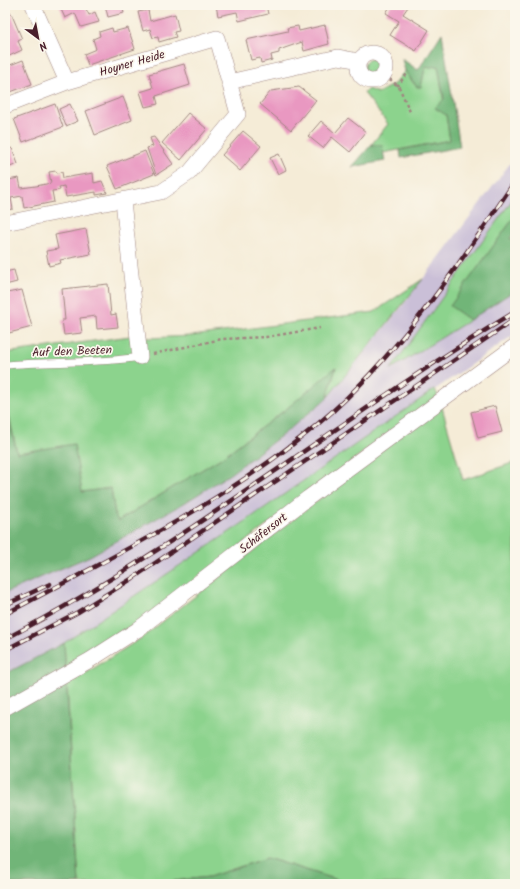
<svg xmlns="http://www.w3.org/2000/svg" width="520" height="889" viewBox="0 0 520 889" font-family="Kalam,sans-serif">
<rect width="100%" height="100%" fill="#fbf7ec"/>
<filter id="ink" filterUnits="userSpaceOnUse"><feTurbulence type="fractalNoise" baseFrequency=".025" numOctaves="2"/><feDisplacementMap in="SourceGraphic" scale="8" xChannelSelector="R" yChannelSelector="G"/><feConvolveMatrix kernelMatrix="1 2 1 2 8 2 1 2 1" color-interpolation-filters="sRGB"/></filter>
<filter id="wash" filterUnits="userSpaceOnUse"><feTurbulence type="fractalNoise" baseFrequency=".012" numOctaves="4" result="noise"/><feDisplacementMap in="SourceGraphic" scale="16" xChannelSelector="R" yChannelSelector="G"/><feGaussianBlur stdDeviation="0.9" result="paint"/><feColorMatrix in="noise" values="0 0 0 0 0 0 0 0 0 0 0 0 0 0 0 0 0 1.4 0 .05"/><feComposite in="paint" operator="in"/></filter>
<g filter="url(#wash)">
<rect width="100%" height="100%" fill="#f5ecd7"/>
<path fill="#cabfd7" d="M515 157V196L392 368 470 320 515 290V334L240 525 64 643 5 674V593L90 556 186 502 234 471 285 433 327 398 404 304Z"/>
<path fill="#8cd38d" stroke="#6b795c" d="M364 67a8 8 0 1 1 16 0a8 8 0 1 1-16 0Z
M438 66 450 140 383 153 382 145H371L388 124 364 93 368 89 378 93 394 84 405 71 414 84 422 83 425 67Z
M515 196V216L451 306 470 320 391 369Z
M423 279 327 398 336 368 285 410 221 458 118 521 115 515 111 488 82 492 17 453 9 415 5 412V353L145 334 146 338 192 336 374 312Z
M435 389 438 396 135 625 66 669 64 643 240 525Z
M441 404 463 480 515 462V884H351L267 858 209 877 148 884H79L67 685 143 637Z"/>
<path fill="#71b578" stroke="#5e6a52" d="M442 33 460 147 401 158 400 150 450 140 446 115 435 108 444 99 438 66 425 68 421 87H417L405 71 402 59 418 70Z
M371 145H382L385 161 352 167Z
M515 216V231L510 239 515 238V290L470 320 450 306Z
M336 367 327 398 285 433 230 474 186 502 90 556 5 593V412L8 415 17 453 74 444 82 492 111 488 115 515 118 521 221 458 285 410Z
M64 643 79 884H5V674Z
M267 858 351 884H148L209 877Z"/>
<g id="blocks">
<path fill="#e998c1" d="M59 5H84L89 15 95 12 99 22 81 27 75 13 65 18Z
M105 5H125L122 6 124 13 108 17Z
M216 5H266L268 14 239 21 237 12 218 16Z
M391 5 408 7 403 14 429 30 416 51 390 35 399 21 386 13Z
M148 10 150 21 175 14 179 31 174 32 176 37 159 42 158 37 153 38 150 29 143 31 138 12Z
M11 13 22 39 18 41 22 50 5 58V16Z
M325 25 329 44 304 51 302 42 279 50V53L271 55 272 60 261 63 260 58 251 60 246 40 288 31 287 28 298 26 299 31Z
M112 28 113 32 128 28 135 49 88 65 84 54 96 49 93 39 100 36 99 32Z
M23 60 32 84 5 94V67Z
M184 64 190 85 156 96 158 104 145 107 140 92 153 88 149 74Z
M299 87 316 100 291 130 260 104 271 91Z
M123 97 132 120 95 135 86 111Z
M55 104 63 127 23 142 14 119Z
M70 104 78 121 66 126 59 109Z
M188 113 207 129 181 160 162 143Z
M348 118 366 132 350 152 332 137 323 148 308 136 321 121 335 133Z
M243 131 261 146 240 171 222 155Z
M154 137 173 164 156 175 147 148 153 146 150 138Z
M12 148 18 164 7 168 5 151Z
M145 151 154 174 117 189 107 166Z
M279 154 286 170 278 174 270 158Z
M56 171 57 173 62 172 63 178 93 173 94 183 102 181 107 193 96 195V192L66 197 64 186 59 187 60 190 52 191 54 202 24 208 22 196 11 198 13 209 5 210V190H9L8 180 19 178 21 188 36 186 51 183 49 172Z
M86 229 91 254 60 260 61 263 49 266 46 251 58 249 55 235Z
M14 270 17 282 5 285V272Z
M108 284 111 315 116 314 118 327 97 329 96 316 80 318 82 333 64 335 62 320H65L62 289Z
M5 286 7 293 22 290 32 327 9 333 5 320Z
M495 406 502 432 478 438 471 412Z"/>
</g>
</g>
<g filter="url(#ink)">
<use href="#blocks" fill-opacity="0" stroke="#a08681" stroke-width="1"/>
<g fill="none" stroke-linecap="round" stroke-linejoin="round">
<g stroke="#a08681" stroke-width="8">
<path id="lane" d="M5 365C50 361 96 364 140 357"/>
</g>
<g stroke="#a08681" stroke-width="16">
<path id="street" d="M33 5 67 82
M358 67a14 14 0 1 1 28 0a14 14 0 1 1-28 0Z
M229 82 338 57 359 61
M5 106 67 82 217 38 238 114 189 173 161 192 5 223
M123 201 140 357
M5 708 90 660 137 630 308 498 515 346"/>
</g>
<path stroke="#a08681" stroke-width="2.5" stroke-dasharray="3 3" stroke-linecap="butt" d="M385 75 399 87 411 114
M397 86 407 74
M153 354 222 339 266 337 320 328"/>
<use href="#lane" stroke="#fff" stroke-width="7"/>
<use href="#street" stroke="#fff" stroke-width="15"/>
<g stroke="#4a1f2b" stroke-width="4.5">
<path id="rail" d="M5 605 50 584
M5 614C118 554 236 497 333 411 405 345 461 262 515 181
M5 639C185 546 342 416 515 312
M5 650 78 612 133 578 515 319"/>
</g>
<use href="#rail" stroke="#fbf7ec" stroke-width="3" stroke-dasharray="9" stroke-linecap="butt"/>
</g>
</g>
<g text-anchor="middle" stroke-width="3.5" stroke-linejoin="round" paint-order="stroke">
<g font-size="12" fill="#4a1f2b" stroke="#fbf7ec">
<text transform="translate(132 63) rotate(-16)" y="4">Hoyner Heide</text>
<text transform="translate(72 351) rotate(-2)" y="4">Auf den Beeten</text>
<text transform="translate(263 533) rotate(-38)" y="4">Schäfersort</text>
</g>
</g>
<rect width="520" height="889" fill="none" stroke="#fbf7ec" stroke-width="20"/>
<g transform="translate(38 38) rotate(148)" stroke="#fbf7ec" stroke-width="3" paint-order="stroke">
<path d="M0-3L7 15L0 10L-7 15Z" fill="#4a1f2b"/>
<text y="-6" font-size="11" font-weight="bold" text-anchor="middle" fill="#4a1f2b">N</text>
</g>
</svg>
